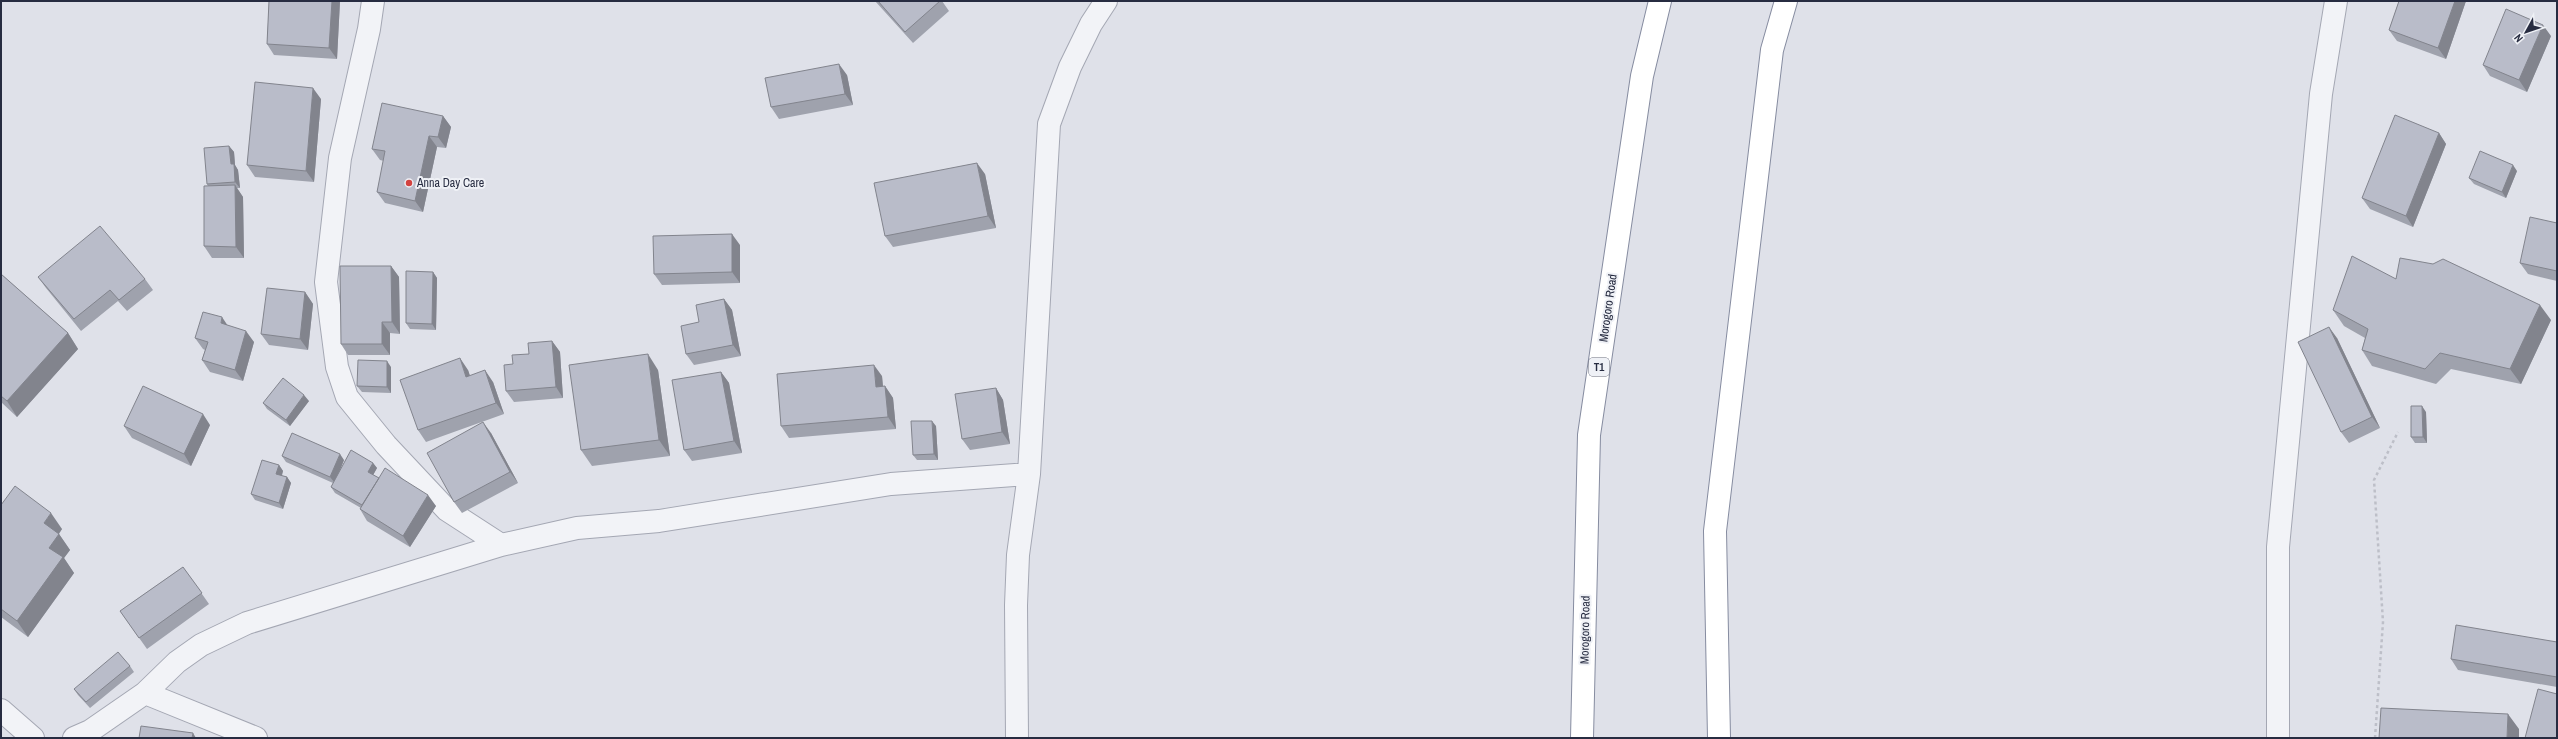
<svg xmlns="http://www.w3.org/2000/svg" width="2558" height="739" viewBox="0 0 2558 739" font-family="'Archivo Narrow',sans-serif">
<rect width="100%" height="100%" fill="#dfe1e9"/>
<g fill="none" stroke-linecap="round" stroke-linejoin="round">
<g stroke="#a4a7b3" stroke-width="24">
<path id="minor" d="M373 1 369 29 340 158 326 282 337 367 347 397 386 445 447 510 501 545
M145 693 256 738
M1 710 33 738
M74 738 90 731 145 693 177 662 201 645 247 623 501 545 577 528 659 521 891 484 1029 474
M1017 738 1016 605 1018 555 1029 474 1049 124 1070 67 1091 24 1106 1
M2278 738V547L2321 94 2336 1"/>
</g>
<g stroke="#868ca0" stroke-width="24">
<path id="highway" d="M1582 738 1589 435 1642 76 1660 1
M1719 738 1715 531 1772 50 1786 1"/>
</g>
<path stroke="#bdbfc8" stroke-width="2.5" stroke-dasharray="3 3" stroke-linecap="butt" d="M2375 738 2383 622 2374 480 2398 432"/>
<use href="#minor" stroke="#f2f3f7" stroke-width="22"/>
<use href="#highway" stroke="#fff" stroke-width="22"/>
</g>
<path fill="#9fa2ad" d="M269 1H340L337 59 274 55 267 44Z
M875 1H942L949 11 913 43Z
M2399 1H2466L2446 59 2397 41 2389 30Z
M2551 36 2527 92 2490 76 2483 65Z
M847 75 853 105 779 119 771 107Z
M321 99 314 182 255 177 247 165Z
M443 116 451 127 446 148 437 147 423 212 385 203 377 192 384 161 380 160 372 149Z
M2439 133 2446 144 2413 227 2370 209 2362 198Z
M229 146 234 152 235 165 238 170 240 188H237L243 197 244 258H212L204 246 208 186 207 184Z
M2517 171 2506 198 2474 184 2469 178Z
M985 174 996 228 893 247 885 236Z
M2557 223V281L2528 274 2520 263Z
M740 245V283L662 285 654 274Z
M391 266 399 277 400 334 390 333V355H348L341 344Z
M433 272 437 278 436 330 410 329 406 323Z
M1 274 68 333 78 349 17 417 1 402Z
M38 277 145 279 153 290 127 311 118 301 81 331 46 288Z
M2396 279 2551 320 2521 384 2451 369 2436 384 2372 366 2362 350 2365 338 2344 326 2333 310Z
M305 292 313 304 308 350 269 345 261 334Z
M724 299 732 310 741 356 694 365 686 354 699 322Z
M228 325 254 342 243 381 210 372 202 360 205 350 203 349 195 338Z
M2337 338 2380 428 2349 443 2341 432Z
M552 341 560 352 563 398 514 402 506 391 513 364 529 354Z
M391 367V393L362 392 357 386Z
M468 370 470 376 493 382 504 414 426 442 418 430Z
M658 370 670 456 592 466 581 450Z
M721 372 729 383 742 453 692 461 684 450Z
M882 376 883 387 885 386 893 398 896 429 789 438 781 426Z
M996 388 1003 400 1010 444 970 450 962 439Z
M309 401 290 426 267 409 263 403Z
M2426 412 2427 443H2415L2411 437Z
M210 425 191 466 132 438 124 426Z
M936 426 938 460H917L913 455Z
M491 433 518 483 462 513 454 502Z
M282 456 344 460 339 472 373 463 377 468 373 475 379 478 436 506 410 547 367 521 360 509 361 508 335 493 331 487 333 483 286 462Z
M279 465 283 471 282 476 287 477 291 483 283 509 255 500 251 494Z
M1 505 62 529 59 534 70 550 64 558 74 573 28 637 1 617Z
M183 567 209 604 147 649 120 611Z
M2557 642V687L2458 670 2451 659Z
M130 666 134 672 90 708 78 695 74 689Z"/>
<path fill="#82848d" d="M332 1H340L337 59 329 48Z
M2455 1H2466L2446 59 2438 48Z
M2543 25 2551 36 2527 92 2519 80Z
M839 64 847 75 853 105 845 94Z
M313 88 321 99 314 182 306 171Z
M443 116 451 127 446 148 438 137Z
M2439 133 2446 144 2413 227 2406 216Z
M429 136 437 147 423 212 415 201Z
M229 146 234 152 235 165 238 170 240 188 235 182 231 164Z
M977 163 985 174 996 228 988 216Z
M2513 165 2517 171 2506 198 2502 192Z
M235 185 243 197 244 258 236 247Z
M732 234 740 245V283L732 272Z
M391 266 399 277 400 334 392 322Z
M433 272 437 278 436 330 432 324Z
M305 292 313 304 308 350 300 339Z
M724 299 732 310 741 356 733 345Z
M2540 305 2551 320 2521 384 2510 369Z
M222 317 230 329 221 323Z
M382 322 390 333V355L382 344Z
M2329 327 2337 338 2380 428 2372 417Z
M246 331 254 342 243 381 235 370Z
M68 333 78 349 17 417 7 401Z
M552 341 560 352 563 398 556 387Z
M648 354 658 370 670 456 659 440Z
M460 358 468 370 474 388 466 377Z
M387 361 391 367V393L387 387Z
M874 365 882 376 884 399 876 387Z
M485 370 493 382 504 414 496 403Z
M721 372 729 383 742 453 734 441Z
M885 386 893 398 896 429 888 417Z
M996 388 1003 400 1010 444 1002 432Z
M304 395 309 401 290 426 286 420Z
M2422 406 2426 412 2427 443 2423 437Z
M203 414 210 425 191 466 184 454Z
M932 421 936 426 938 460 934 454Z
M483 422 491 433 518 483 510 472Z
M340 454 344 460 335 483 330 477Z
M373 463 377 468 372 477 368 472Z
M279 465 283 471 280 480 276 474Z
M287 477 291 483 283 509 279 503Z
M428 495 436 506 410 547 403 536Z
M51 513 62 529 55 539 44 523Z
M59 534 70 550 64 558 74 573 28 637 17 621 49 548Z
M2508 714 2519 729V738H2507Z
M193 733 196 738H192Z"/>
<path fill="#b9bcc9" stroke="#82848d" d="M269 1H332L329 48 267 44Z
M878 1H940L905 32Z
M2399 1H2455L2438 48 2389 30Z
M2506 9 2543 25 2519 80 2483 65Z
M839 64 845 94 771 107 765 78Z
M255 82 313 88 306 171 247 165Z
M382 103 443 116 438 137 429 136 415 201 377 192 385 151 372 149Z
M2395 115 2439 133 2406 216 2362 198Z
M229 146 231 164H234L235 182 207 184 204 148Z
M2480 151 2513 165 2502 192 2469 178Z
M977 163 988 216 885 236 874 183Z
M235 185 236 247 204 246V186Z
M2530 217 2557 223V271L2520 263Z
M100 226 145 279 119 300 110 290 74 319 38 277Z
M732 234V272L654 274 653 236Z
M2352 256 2396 279 2400 258 2433 264 2443 259 2540 305 2510 369 2440 353 2425 369 2362 350 2368 329 2333 310Z
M340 266H391L392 322H382V344H341Z
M406 271 433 272 432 324 406 323Z
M1 274 68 333 7 401 1 396Z
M267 288 305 292 300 339 261 334Z
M724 299 733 345 686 354 681 326 699 322 696 305Z
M203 312 222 317 221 323 246 331 235 370 202 360 208 342 195 338Z
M2329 327 2372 417 2341 432 2298 342Z
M552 341 556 387 506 391 504 365 513 364 512 355 529 354 528 343Z
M648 354 659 440 581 450 569 365Z
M460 358 466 377 485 370 496 403 418 430 400 380Z
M358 360 387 361V387L357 386Z
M874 365 876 387 885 386 888 417 781 426 777 374Z
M721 372 734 441 684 450 672 380Z
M283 378 304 395 286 420 263 403Z
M143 386 203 414 184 454 124 426Z
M996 388 1002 432 962 439 955 394Z
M2411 406H2422L2423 437H2411Z
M911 421H932L934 454 913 455Z
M483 422 510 472 454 502 427 453Z
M292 433 340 454 330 477 282 456Z
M351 450 373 463 368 472 379 478 362 505 331 487Z
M262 460 279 465 276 474 287 477 279 503 251 494Z
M385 468 428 495 403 536 360 509Z
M15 486 51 513 44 523 59 534 49 548 63 557 17 621 1 609V505Z
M183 567 202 593 139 638 120 611Z
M2456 625 2557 642V677L2451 659Z
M118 652 130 666 86 702 74 689Z
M2538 689 2557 694V738H2525Z
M2381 708 2508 714 2507 738H2379Z
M141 726 193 733 192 738H139Z"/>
<circle fill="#d3423f" stroke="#eff1f6" stroke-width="1.5" cx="409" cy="183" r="4"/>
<g text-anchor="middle" stroke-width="4" stroke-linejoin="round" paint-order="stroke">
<rect fill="#eff1f6" stroke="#636777" stroke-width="1" x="1589" y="358" width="20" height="18" rx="3"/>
<g font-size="11" font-weight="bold" fill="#272c41">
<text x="1599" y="371">T1</text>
</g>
<g font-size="12" fill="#272c41" stroke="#eff1f6" text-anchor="start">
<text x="417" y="187">Anna Day Care</text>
</g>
<g font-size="12" fill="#272c41" stroke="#eff1f6">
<text transform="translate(1608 308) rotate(-82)" y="4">Morogoro Road</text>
<text transform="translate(1585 630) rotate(-89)" y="4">Morogoro Road</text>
</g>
</g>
<rect width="2558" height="739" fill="none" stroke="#272c41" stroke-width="4"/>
<g transform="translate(2526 32) rotate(230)" stroke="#eff1f6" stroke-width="3" paint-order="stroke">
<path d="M0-3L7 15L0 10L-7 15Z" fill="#272c41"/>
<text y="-6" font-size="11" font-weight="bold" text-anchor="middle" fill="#272c41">N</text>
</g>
</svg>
